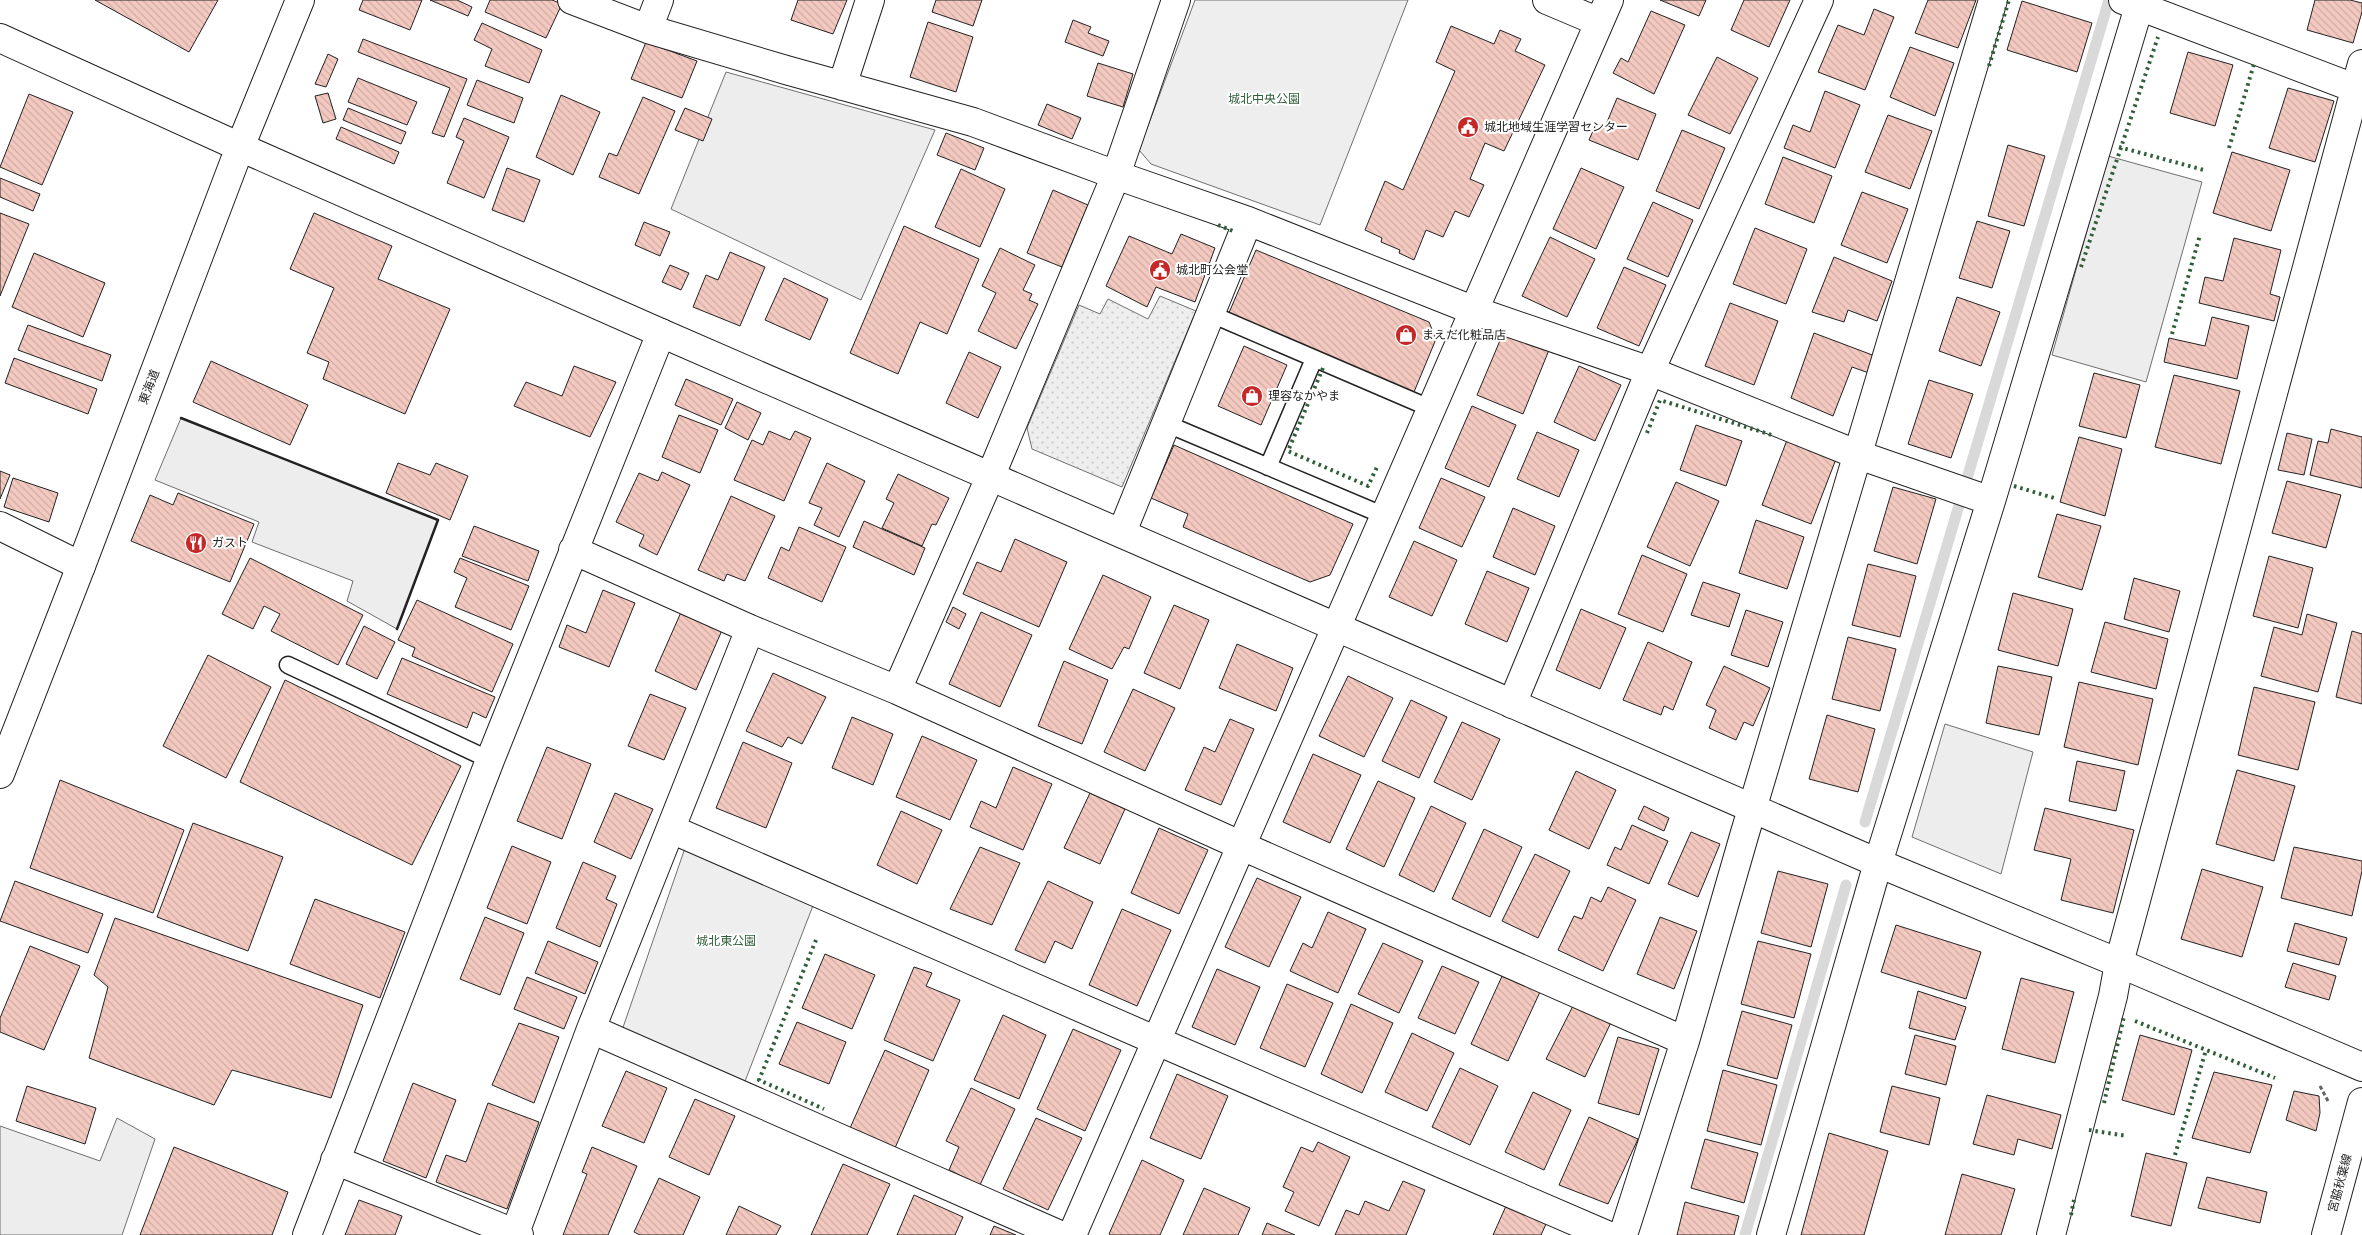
<svg xmlns="http://www.w3.org/2000/svg" width="2362" height="1235" viewBox="0 0 2362 1235" font-family="'Fira Sans','Noto Sans JP',sans-serif">
<defs>
<pattern id="grass-dots" width="8" height="8" patternUnits="userSpaceOnUse" patternTransform="scale(1.25)"><rect width="8" height="8" fill="#eee"/><path d="M2 2h.1M6 6h.1" fill="none" stroke="#ccc" stroke-width="1.8" stroke-linecap="round"/></pattern>
<pattern id="building-back-hatch" width="6" height="6" patternUnits="userSpaceOnUse" patternTransform="scale(1.25)"><rect width="6" height="6" fill="#f3c9c0"/><path d="M-1 5l2 2M0 0l6 6M5-1l2 2" fill="none" stroke="#d0aca5"/></pattern>
</defs>
<rect width="100%" height="100%" fill="#fff"/>
<path fill="url(#grass-dots)" stroke="#6f6f6f" d="M1160 296 1196 311 1122 487 1032 449 1027 428 1079 305 1100 314 1108 299 1148 319Z"/>
<path fill="#eee" stroke="#6f6f6f" d="M1195 0H1408L1320 225 1151 164 1139 150Z
M685 848 814 903 742 1089 620 1036Z"/>
<path fill="#ededed" stroke="#6f6f6f" d="M726 72 935 130 861 300 671 209Z
M2108 156 2202 182 2146 382 2052 355Z
M181 418 438 520 397 629 347 601 353 581 252 542 259 522 155 480Z
M1945 724 2033 752 2001 874 1912 837Z
M117 1118 155 1139 122 1235H0V1126L100 1161Z"/>
<g fill="none" stroke-linecap="round" stroke-linejoin="round">
<path stroke="#d9d9d9" stroke-width="11" d="M1865 822 2109 0
M1745 1235 1846 885"/>
</g>
<path fill="url(#building-back-hatch)" stroke="#222" d="M95 0H218L189 52Z
M363 0H422L410 30 359 10Z
M430 0H457L472 7 468 16Z
M490 0H552L562 4 546 38 485 12Z
M798 0H847L833 34 791 20Z
M936 0H982L973 26 932 12Z
M1660 0H1706L1699 16Z
M1744 0H1790L1769 47 1731 30Z
M1928 0H1976L1958 48 1915 33Z
M2315 0H2350L2362 3V12L2353 43 2307 30Z
M2022 1 2092 23 2077 72 2007 50Z
M1874 9 1894 17 1865 90 1818 72 1838 25 1864 35Z
M1651 11 1685 25 1654 94 1613 73 1621 58 1628 62Z
M1073 20 1091 27 1088 33 1109 41 1103 56 1065 42Z
M928 22 973 37 956 92 910 77Z
M482 23 542 50 529 83 485 66 492 49 474 40Z
M1451 26 1494 44 1500 30 1521 39 1515 51 1545 65 1504 151 1485 143 1470 179 1484 185 1469 217 1455 211 1443 237 1426 230 1414 260 1399 253 1400 250 1381 242 1382 238 1365 230 1385 181 1403 190 1455 71 1436 62Z
M363 39 467 79 444 137 432 133 450 88 358 52Z
M646 42 697 61 682 98 631 79Z
M1910 47 1954 63 1935 116 1890 97Z
M2188 52 2233 65 2215 126 2170 113Z
M328 54 338 59 326 87 315 84Z
M1717 57 1758 78 1730 134 1688 115Z
M1098 63 1133 74 1123 107 1087 96Z
M358 78 417 102 407 125 348 102Z
M477 80 523 98 514 123 467 105Z
M2288 88 2334 101 2315 162 2269 148Z
M1825 91 1860 105 1835 168 1784 148 1793 125 1810 132Z
M328 93 336 119 323 123 315 96Z
M29 94 73 112 42 185 0 167Z
M561 95 600 112 573 175 536 157Z
M643 97 675 111 639 194 599 177 609 153 617 156Z
M1617 98 1656 114 1638 160 1589 140 1596 124 1605 127Z
M1047 104 1081 118 1072 139 1038 125Z
M348 108 406 132 401 144 343 120Z
M685 108 712 119 703 141 675 130Z
M1888 115 1932 131 1910 189 1865 172Z
M464 118 509 137 484 198 447 183 464 141 456 137Z
M341 127 399 152 394 164 336 139Z
M1682 130 1725 148 1699 209 1656 191Z
M946 133 984 148 975 170 937 155Z
M2008 145 2045 156 2024 226 1988 216Z
M2232 152 2290 170 2271 231 2213 213Z
M1783 157 1832 176 1814 223 1765 204Z
M507 168 540 180 524 222 492 210Z
M1581 168 1624 187 1596 249 1553 229Z
M961 169 1005 189 980 247 935 227Z
M0 178 40 194 33 211 0 197Z
M1053 190 1088 205 1062 267 1027 253Z
M1862 192 1908 209 1887 263 1841 245Z
M1653 202 1693 220 1668 277 1627 259Z
M0 213 29 224 0 296Z
M314 213 392 246 378 279 450 309 405 414 323 379 329 362 307 353 334 288 290 269Z
M1977 221 2010 231 1992 288 1959 278Z
M644 222 670 232 660 256 635 245Z
M904 226 979 259 947 334 920 322 898 374 850 353Z
M1755 228 1807 249 1786 304 1733 284Z
M1181 234 1215 248 1195 302 1156 287 1147 307 1106 286 1129 236 1172 254Z
M1550 237 1595 259 1567 317 1522 296Z
M2234 238 2281 250 2270 294 2280 297 2274 321 2199 303 2205 277 2223 281Z
M1000 248 1035 265 1023 290 1032 294 1029 300 1038 304 1016 349 978 331 996 293 982 286Z
M1256 250 1429 322 1436 339 1414 392 1228 315Z
M730 252 765 267 740 326 693 307 706 275 718 280Z
M34 253 105 283 83 337 12 307Z
M1834 257 1892 281 1877 321 1848 310 1844 322 1812 312Z
M670 265 689 273 681 290 662 282Z
M1624 267 1666 285 1639 346 1597 328Z
M784 278 828 299 810 340 765 320Z
M1957 297 2000 312 1981 366 1939 351Z
M1730 303 1778 321 1754 385 1705 366Z
M2212 317 2249 326 2237 379 2164 362 2169 338 2205 346Z
M28 325 111 355 102 381 18 350Z
M1504 331 1549 350 1523 414 1477 395Z
M1814 333 1875 356 1869 373 1852 367 1833 416 1791 398Z
M1244 346 1287 365 1261 425 1218 406Z
M969 352 1001 367 978 418 946 403Z
M14 358 97 389 88 414 5 383Z
M211 361 308 405 290 445 193 402Z
M574 366 616 382 590 437 514 406 526 382 562 396Z
M1579 366 1621 385 1595 441 1554 422Z
M2094 373 2140 385 2126 438 2079 426Z
M2174 375 2240 391 2221 464 2155 447Z
M686 379 733 399 721 425 675 405Z
M1929 380 1973 394 1951 458 1908 444Z
M737 402 761 413 748 440 725 428Z
M1472 406 1516 425 1489 487 1445 468Z
M679 415 718 430 700 473 662 457Z
M1696 425 1742 441 1726 486 1680 470Z
M2331 429 2362 437V488L2310 475 2318 441 2328 443Z
M769 431 790 440 795 431 811 438 784 501 734 480 752 440 763 445Z
M1537 432 1579 450 1559 497 1517 479Z
M2287 433 2312 439 2304 475 2278 470Z
M2079 437 2122 449 2105 516 2060 502Z
M1787 440 1836 459 1811 524 1762 505Z
M1174 445 1353 524 1330 575 1310 582 1183 527 1188 514 1151 498Z
M398 463 430 475 436 463 468 476 450 520 386 493Z
M827 463 865 481 839 537 814 525 822 508 809 503Z
M0 471 10 475 0 499Z
M662 472 690 485 657 555 639 546 644 535 616 522 639 473 658 481Z
M898 474 949 498 936 525 932 524 922 546 882 528 894 503 886 499Z
M13 478 58 493 49 522 4 507Z
M1441 478 1485 497 1462 547 1419 528Z
M2287 481 2341 495 2326 548 2272 533Z
M1676 482 1719 501 1690 566 1647 547Z
M1893 487 1936 499 1917 564 1874 551Z
M178 493 254 524 230 582 131 541 150 495 173 505Z
M731 496 775 516 745 581 727 574 724 581 698 570Z
M1513 508 1555 526 1535 575 1493 557Z
M2057 514 2101 526 2082 590 2038 577Z
M1756 520 1804 537 1787 589 1739 573Z
M864 521 925 548 914 575 853 547Z
M474 526 539 551 528 581 462 556Z
M799 527 846 547 822 602 768 578 781 547 789 551Z
M1015 539 1067 562 1039 627 963 594 977 562 1001 572Z
M1414 541 1457 560 1432 616 1389 597Z
M1642 555 1687 574 1663 632 1618 614Z
M2269 556 2313 568 2298 628 2253 616Z
M250 558 363 615 338 665 271 631 280 614 264 606 253 629 222 614Z
M460 558 529 586 511 630 455 607 467 578 454 572Z
M1868 564 1916 576 1900 637 1852 625Z
M1487 571 1529 588 1507 642 1465 624Z
M1103 575 1151 597 1129 649 1124 647 1112 669 1069 649Z
M2134 578 2180 591 2169 632 2124 619Z
M1703 582 1740 594 1729 627 1691 615Z
M603 590 635 603 609 667 559 647 567 625 586 633Z
M2013 593 2073 609 2058 666 1998 650Z
M417 600 513 644 492 692 412 656 415 648 398 640Z
M1174 605 1209 620 1180 689 1144 673Z
M953 607 966 614 959 629 946 622Z
M1581 609 1626 628 1600 689 1556 670Z
M682 610 723 628 696 690 655 671Z
M1746 610 1783 622 1768 667 1731 655Z
M981 612 1032 635 1000 707 949 684Z
M2307 614 2337 623 2318 692 2261 676 2274 627 2302 635Z
M2105 622 2168 639 2156 689 2091 672Z
M364 626 395 642 377 679 346 664Z
M2352 631 2362 634V704L2336 697Z
M1848 637 1896 649 1880 711 1832 699Z
M1648 642 1692 662 1673 710 1664 706 1661 715 1623 700Z
M1237 644 1293 668 1276 711 1219 688Z
M208 655 271 687 226 778 163 746Z
M402 658 495 697 486 718 473 712 467 728 387 694Z
M1064 661 1108 680 1082 744 1038 726Z
M1724 666 1770 688 1753 726 1744 722 1736 740 1709 728 1716 710 1706 705Z
M1998 666 2052 677 2039 735 1986 723Z
M773 673 826 697 802 744 788 737 782 747 746 731Z
M1348 676 1393 698 1364 757 1319 736Z
M285 680 461 766 412 865 240 782Z
M2079 682 2153 699 2138 765 2064 747Z
M2254 687 2315 702 2298 770 2238 755Z
M1133 689 1175 708 1145 771 1104 752Z
M650 694 686 708 664 760 628 746Z
M1411 700 1447 717 1419 778 1382 761Z
M1827 715 1875 729 1858 792 1809 779Z
M852 717 893 734 873 785 832 768Z
M1230 719 1254 729 1221 805 1185 790 1204 747 1215 752Z
M1462 722 1500 739 1472 800 1434 782Z
M922 736 977 760 950 820 896 797Z
M743 742 792 763 766 828 716 808Z
M547 747 591 764 562 839 517 821Z
M1313 754 1361 775 1330 843 1283 822Z
M2077 761 2125 771 2116 811 2069 801Z
M1013 767 1052 784 1023 850 970 827 981 801 996 808Z
M2237 770 2295 786 2274 861 2216 844Z
M1576 771 1616 790 1589 849 1549 830Z
M60 780 184 830 153 913 30 868Z
M1378 781 1415 798 1384 867 1346 849Z
M615 793 653 809 631 859 594 842Z
M1090 793 1125 809 1100 864 1064 848Z
M1431 806 1466 823 1434 892 1399 875Z
M1644 806 1669 818 1664 831 1638 819Z
M2045 808 2134 830 2113 913 2061 900 2071 859 2034 850Z
M901 811 942 830 917 884 877 865Z
M193 823 283 857 248 951 157 917Z
M1632 825 1668 841 1649 884 1607 865 1615 847 1621 850Z
M1159 828 1208 850 1179 914 1131 893Z
M1484 829 1522 847 1490 917 1452 899Z
M1691 832 1720 844 1698 897 1668 884Z
M512 846 551 862 527 924 487 908Z
M980 847 1020 863 992 925 950 909Z
M2294 847 2362 861V871L2352 916 2281 898Z
M1535 854 1570 871 1538 938 1502 921Z
M583 862 616 876 606 899 617 904 600 947 556 928Z
M2202 869 2263 887 2242 957 2181 939Z
M1778 871 1828 884 1811 947 1761 933Z
M1257 878 1301 897 1269 967 1225 947Z
M15 881 103 914 88 953 0 921Z
M1048 881 1093 902 1072 949 1055 941 1045 963 1015 950Z
M1608 887 1636 900 1603 971 1558 950 1574 916 1582 919 1591 897 1601 902Z
M315 899 405 932 380 998 290 964Z
M1122 909 1171 930 1137 1006 1089 985Z
M1328 912 1366 929 1338 993 1290 971 1303 943 1312 948Z
M485 917 524 933 500 995 460 979Z
M1660 917 1697 931 1674 989 1637 974Z
M115 918 363 1005 331 1098 232 1070 214 1105 89 1058 108 987 94 975Z
M2295 923 2347 938 2339 965 2287 951Z
M1896 925 1981 952 1966 999 1881 972Z
M548 941 598 962 585 994 535 973Z
M1758 941 1811 954 1794 1018 1741 1004Z
M1383 943 1423 961 1399 1013 1358 994Z
M30 946 80 966 44 1050 0 1032V1018Z
M825 954 875 975 852 1029 802 1008Z
M2293 963 2336 976 2329 1000 2285 987Z
M1442 966 1479 982 1455 1034 1418 1018Z
M914 967 932 973 926 986 960 1000 933 1061 884 1040Z
M1217 969 1260 987 1235 1045 1192 1027Z
M1503 974 1540 992 1508 1061 1471 1044Z
M527 977 577 997 564 1029 514 1009Z
M2021 978 2074 992 2055 1063 2002 1049Z
M1287 984 1333 1003 1305 1067 1260 1048Z
M1918 991 1966 1007 1955 1040 1909 1028Z
M1577 998 1615 1014 1585 1077 1546 1059Z
M1351 1004 1393 1023 1362 1093 1321 1074Z
M1742 1011 1792 1025 1777 1079 1727 1065Z
M1003 1015 1046 1035 1019 1099 974 1080Z
M797 1022 846 1042 829 1084 779 1064Z
M519 1023 559 1037 534 1103 492 1085Z
M1073 1029 1121 1050 1085 1131 1037 1109Z
M1412 1033 1454 1053 1427 1111 1385 1092Z
M1915 1035 1956 1046 1946 1085 1905 1074Z
M2140 1035 2192 1050 2174 1115 2122 1100Z
M1618 1037 1659 1049 1639 1115 1598 1103Z
M885 1050 929 1070 895 1148 850 1128Z
M1460 1068 1498 1086 1470 1145 1432 1127Z
M1723 1070 1777 1085 1761 1145 1707 1131Z
M626 1071 667 1088 644 1143 602 1126Z
M2214 1072 2272 1085 2250 1153 2192 1138Z
M1177 1074 1228 1096 1201 1159 1150 1138Z
M413 1083 456 1100 426 1178 383 1161Z
M27 1086 96 1108 85 1144 16 1121Z
M1892 1086 1940 1098 1929 1145 1880 1132Z
M971 1088 1015 1109 980 1185 949 1170 959 1147 946 1141Z
M2294 1091 2319 1096 2320 1113 2316 1131 2286 1120Z
M1533 1092 1571 1110 1544 1170 1505 1152Z
M1987 1095 2061 1115 2052 1149 2018 1139 2014 1155 1973 1144Z
M695 1099 735 1116 709 1175 669 1157Z
M488 1103 539 1122 507 1209 436 1182 446 1155 466 1162Z
M1589 1117 1638 1139 1608 1204 1559 1185Z
M1036 1118 1082 1138 1048 1210 1003 1189Z
M1829 1133 1888 1151 1864 1235H1801Z
M1705 1139 1758 1153 1744 1203 1691 1188Z
M1318 1142 1350 1157 1319 1226 1285 1211 1294 1192 1283 1187 1301 1147 1313 1152Z
M174 1147 288 1192 272 1235H140Z
M592 1147 637 1166 608 1235H563L587 1174 582 1172Z
M2146 1153 2187 1163 2171 1226 2131 1216Z
M1142 1160 1184 1180 1160 1235H1111L1109 1234Z
M843 1164 890 1184 867 1235H811Z
M1962 1174 2015 1189 2001 1235H1945Z
M2207 1177 2267 1192 2260 1223 2198 1208Z
M659 1178 700 1197 683 1235H640L634 1232Z
M1403 1181 1425 1190 1406 1235H1335L1346 1210 1359 1215 1365 1201 1389 1211Z
M1204 1188 1250 1208 1238 1235H1183Z
M914 1195 963 1217 955 1235H897Z
M359 1200 402 1216 395 1235H345Z
M1685 1202 1739 1216 1734 1235H1677Z
M739 1206 781 1226 776 1235H726Z
M1506 1206 1546 1224 1541 1235H1493Z
M1267 1223 1295 1235H1262Z
M994 1226 1016 1235H990Z"/>
<g fill="none" stroke-linecap="round" stroke-linejoin="round">
<g stroke="#222" stroke-width="19">
<path id="lane" d="M1211 314 1432 409
M1167 424 1385 516
M1268 467 1314 359
M288 665 490 760"/>
</g>
<g stroke="#222" stroke-width="30">
<path id="street" d="M572 0 648 29 786 70 973 122 1116 175 1248 221 1475 311 1650 371 1856 454 1991 501
M1547 0 1599 22
M2123 0 2362 91
M648 29 659 0
M842 86 870 0
M0 526 81 566
M1122 532 1248 221
M573 550 750 629 897 690 1242 846 1685 1041
M897 690 991 475 1116 175 1176 0
M1512 704 1650 371 1819 0
M671 829 1157 1041 1607 1235
M591 1029 1060 1235
M335 1160 519 1235
M515 1233 591 1029 750 629
M307 1235 490 760 661 333
M1072 1235 1609 0
M1623 1235 1685 1041 1744 836 1993 0
M1771 1235 1878 863 1991 501 2141 0
M2051 1235 2113 996 2119 963 2362 64"/>
</g>
<g stroke="#222" stroke-width="30">
<path id="secondary" d="M0 38 240 147 661 333 1878 863 2119 963 2362 1067
M0 774 81 566 240 147 300 0
M2326 1235 2362 1102"/>
</g>
<path stroke="#646464" stroke-width="3" stroke-dasharray="4 2.5" stroke-linecap="butt" d="M2320 1086 2328 1101"/>
<use href="#lane" stroke="#fff" stroke-width="16"/>
<use href="#street" stroke="#fff" stroke-width="28"/>
<use href="#secondary" stroke="#fff" stroke-width="28"/>
<path stroke="#2f5e38" stroke-width="4" stroke-dasharray="2.5 4" stroke-linecap="butt" d="M1989 66 2009 0
M2119 147 2204 170
M2229 148 2254 64
M1218 225 1233 231V233
M2081 267 2158 37
M2172 334 2200 235
M1323 368 1288 451 1368 486 1378 465
M1647 433 1660 400 1775 436
M2014 486 2054 498
M816 940 759 1080 824 1109
M2135 1021 2275 1078
M2104 1103 2124 1016
M2089 1130 2127 1136
M2175 1155 2206 1050
M2071 1215 2074 1200"/>
<path stroke="#222" stroke-width="2.5" d="M181 418 438 520 397 629"/>
</g>
<defs>
<g id="civic-disc" transform="scale(1.125)"><circle r="9.5" fill="#c62828" stroke="#fff"/><path d="M-.6-6.5H3V-4.5H.6V-3L4-1V1h2V6H-6V1h2V-1L-.6-3ZM-1.2 2.5V6h2.4V2.5Z" fill="#fff"/></g>
<g id="shop-disc" transform="scale(1.125)"><circle r="9.5" fill="#c62828" stroke="#fff"/><path d="M-5-2.5h2.3a2.7 3.5 0 0 1 5.4 0H5L5.5 6h-11ZM-1.5-2.5h3a1.5 2.3 0 0 0-3 0Z" fill="#fff"/></g>
<g id="restaurant-disc" transform="scale(1.125)"><circle r="9.5" fill="#c62828" stroke="#fff"/><path d="M-5-6h1v4h1v-4h1v4h1v-4h1v5L-1.5 .5V6h-2V.5L-5-1ZM5-6V6H3V1.5H1.5Q1.5-4 5-6Z" fill="#fff"/></g>
</defs>
<g fill-rule="evenodd">
<use href="#civic-disc" x="1468" y="127"/>
<use href="#civic-disc" x="1160" y="270"/>
<use href="#shop-disc" x="1406" y="335"/>
<use href="#shop-disc" x="1252" y="396"/>
<use href="#restaurant-disc" x="196" y="543"/>
</g>
<g text-anchor="middle" stroke-width="4" stroke-linejoin="round" paint-order="stroke">
<g font-size="12" fill="#2f5e38" stroke="#fff">
<text x="1264" y="103">城北中央公園</text>
<text x="726" y="945">城北東公園</text>
</g>
<g font-size="12" fill="#222" stroke="#fff" text-anchor="start">
<text x="1484" y="131">城北地域生涯学習センター</text>
<text x="1176" y="274">城北町公会堂</text>
<text x="1422" y="339">まえだ化粧品店</text>
<text x="1268" y="400">理容なかやま</text>
<text x="212" y="547">ガスト</text>
</g>
<g font-size="12" fill="#222" stroke="#fff">
<text transform="translate(149 387) rotate(-69)" y="4">東海道</text>
<text transform="translate(2340 1183) rotate(-75)" y="4">宮脇秋葉線</text>
</g>
</g>
</svg>
